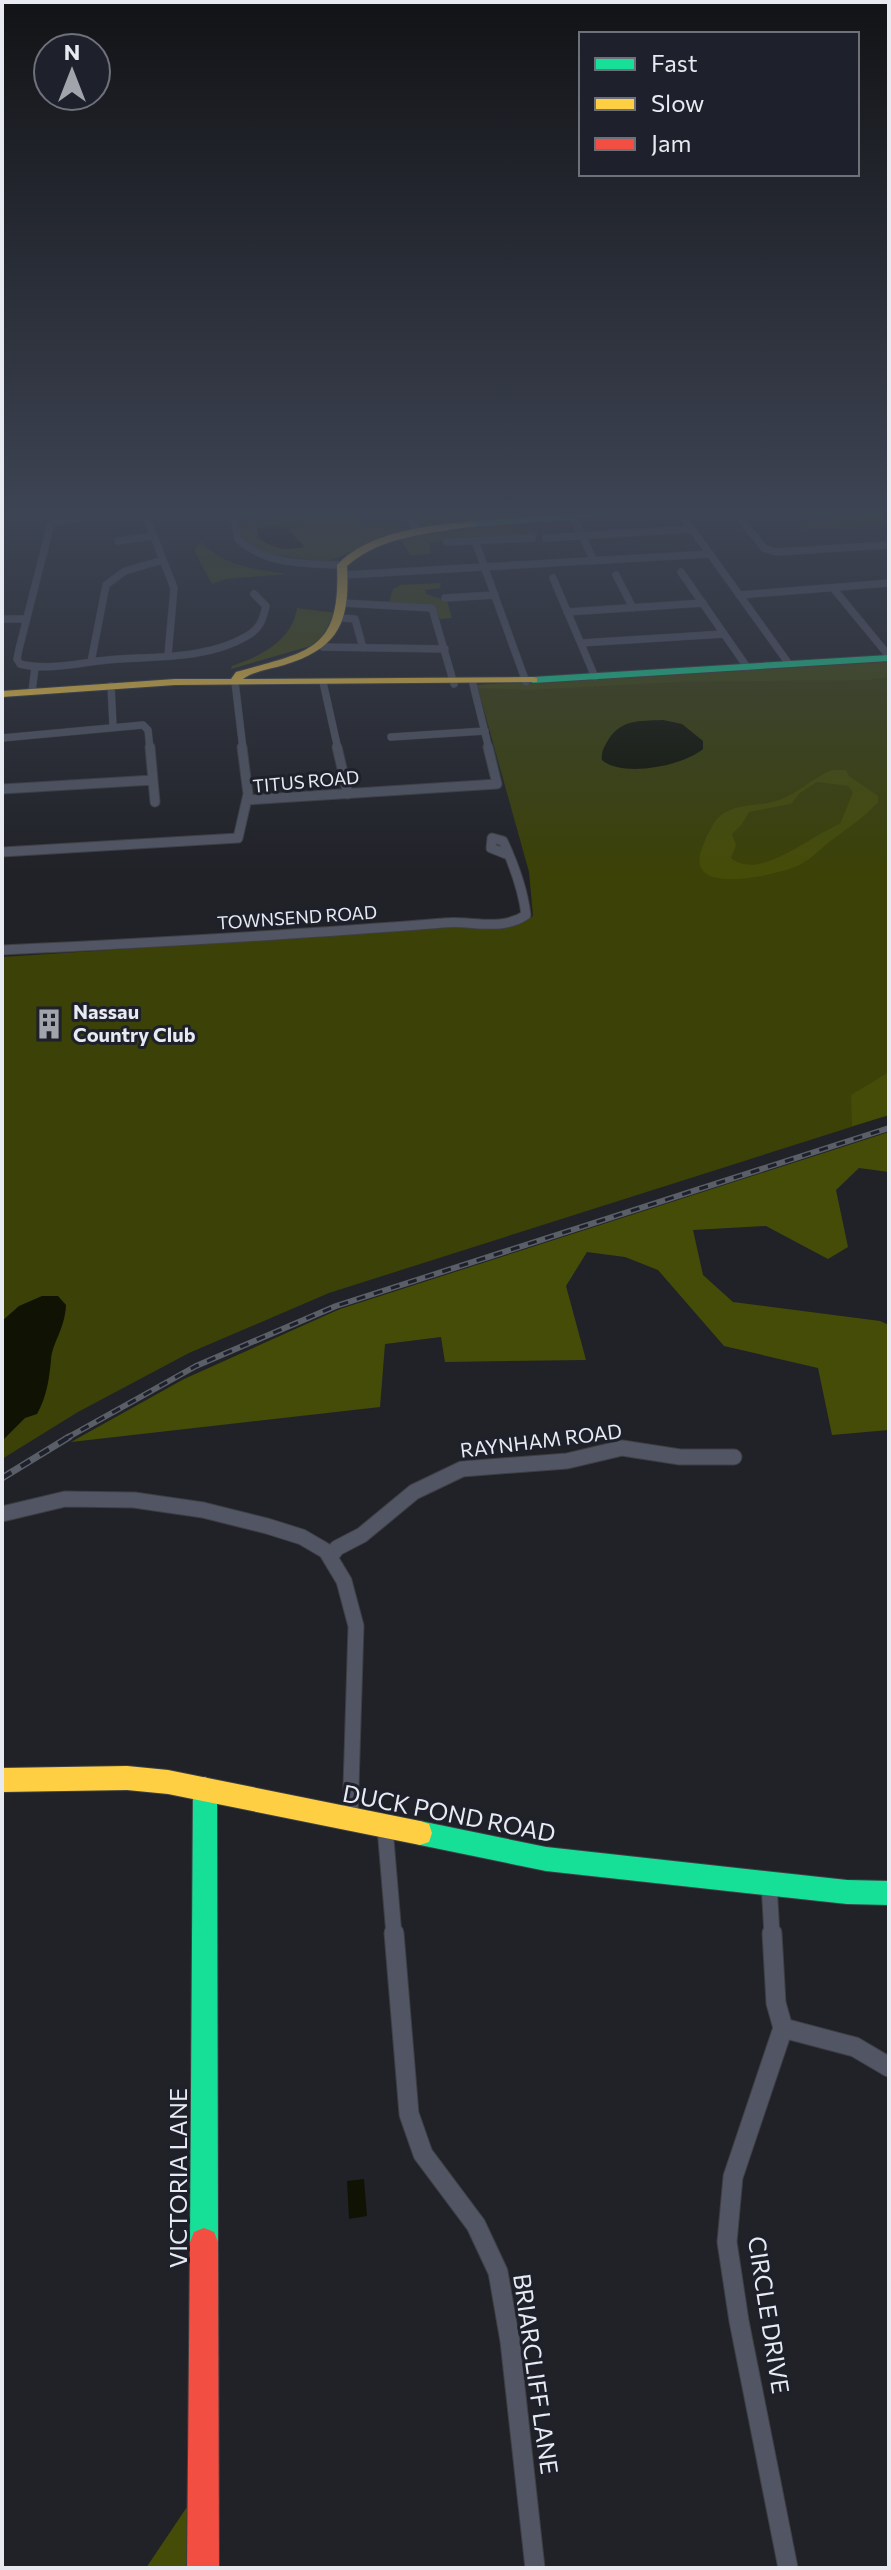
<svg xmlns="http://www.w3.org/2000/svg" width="891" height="2570" viewBox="0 0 891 2570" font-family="Commissioner,sans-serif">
<rect width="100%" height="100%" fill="#212228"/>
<path fill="#3b4107" d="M889 661V1115L329 1293 189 1353 78 1412 2 1459V957L522 923 533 916 529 872 477 685Z"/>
<path fill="#454c08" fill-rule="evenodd" d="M283 511H375L359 515V525L396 526 409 530 324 562 263 553 245 543 240 535 242 524 282 516ZM282 526 304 545V547L281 548 258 539 257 529Z
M419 511H598V515L480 518 424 526 414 515Z
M840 511H889V524L805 529 799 526 822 523Z
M478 526C497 527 524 522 539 535L429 542 431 554 410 555 400 539 422 532Z
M201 542C225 567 255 569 287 574L226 579 212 584 194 550Z
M441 583 440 588 425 590 426 594 447 601 452 618 440 619 434 607 389 602 393 589 401 585Z
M297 608 337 613 331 630 321 643 231 669 232 666C261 656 292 641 297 608Z
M889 661V677L869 680 678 682 531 690 478 688 477 685Z
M832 770H846L849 776 878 796V802C865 817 852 825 836 837 817 850 811 863 786 870 763 877 684 895 702 848 706 838 712 823 720 816 736 802 760 807 779 800 798 793 813 778 832 770ZM817 782 848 786 853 792 840 824C812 834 760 882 731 858L736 845 732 834 742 824 749 812 791 804 800 793Z
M889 1072V1115L852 1126 851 1095Z
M889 1132V1172L859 1168 836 1190 848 1247 828 1259 766 1226 693 1230 703 1275 733 1302 880 1321 889 1325V1430L832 1435 818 1368 724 1346 658 1270 625 1257 587 1252 566 1286 586 1360 445 1362 441 1337 385 1344 380 1407 71 1442 184 1379 340 1309Z
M193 2498V2568H146Z"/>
<path fill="#101304" d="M267 526 286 527 304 547C287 551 260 549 257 529Z
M663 720 682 724 703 741V749C683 766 622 778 602 760 601 753 603 749 607 742 620 719 639 721 663 720Z
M42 1296H58L66 1305C65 1329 52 1343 51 1360 49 1379 47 1396 37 1414L25 1418 2 1441V1321L19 1306Z
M364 2179 367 2216 349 2219 347 2181Z"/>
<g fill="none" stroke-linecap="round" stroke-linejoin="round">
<path stroke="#101304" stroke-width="2" d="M288 511 297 523 289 529"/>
<g stroke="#3e3f43" stroke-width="8">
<path id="street-far3" d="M54 511 19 649 17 659 20 664C48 671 78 663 107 660 152 656 207 660 247 636 260 629 263 619 266 606L254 594
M144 511 174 588 168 655
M233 511 238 539C266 565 306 564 342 565
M402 511 419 531
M679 511 789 664
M734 511 764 548 776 552 889 545
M574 519 594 561
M51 523 111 511
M546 538 692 529
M118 541 153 536
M475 541 526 682
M447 542 532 538
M681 572 747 667
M344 575 710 554
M616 575 633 608
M553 578 595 677
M833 588 889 656
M739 595 889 583
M445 598 495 595
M343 603 432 608 454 684
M567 612 703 603
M343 618 355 619 363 648
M2 619H26
M581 643 724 634
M323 647 445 649
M91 662 106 585 125 571 163 560
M235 682 243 749
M323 682 338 749
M473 684 489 749
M111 686 113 726
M32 691 35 668
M391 737 485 731
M2 738 143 725 148 730 150 749"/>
</g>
<g stroke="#3e3f43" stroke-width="11">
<path id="street-far2" d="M150 747 155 802
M337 747 348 794
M2 789 153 780
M247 800 497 784 488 747
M2 852 238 838 248 794 242 747
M2 950C149 943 296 935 443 923 471 920 501 932 526 915 523 889 514 865 503 841L492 838 491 848 506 854"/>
</g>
<g stroke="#3e3f43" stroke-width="17">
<path id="street-far1" d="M2 1514 65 1499 134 1500 203 1510 267 1526 302 1537 326 1551 344 1581 356 1626 350 1819
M331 1556 337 1548 362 1535 414 1492 462 1469 567 1461 622 1448 680 1457H734
M385 1828 394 1935
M769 1884 772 1935"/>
</g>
<g stroke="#3e3f43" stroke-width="21">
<path id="street" d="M394 1933 409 2114 423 2154 476 2225 498 2272 510 2341 535 2568
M772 1933 776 2003 783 2028 733 2177 727 2242 739 2321 788 2568
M783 2028 855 2047 889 2067"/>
</g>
<g stroke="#3e3f43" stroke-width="2">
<path id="fast" d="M620 511H674L471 527 466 524 471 521Z
M889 655V661L533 683 527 680 533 677Z
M205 1777 213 1781 217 1789 218 2242 214 2252 204 2256 194 2252 190 2242 193 1789 197 1781Z
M420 1821 546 1847 847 1880 889 1881V1905L847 1904 546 1871 420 1845 411 1842 408 1833 411 1824Z"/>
</g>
<g stroke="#3e3f43" stroke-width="2">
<path id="slow" d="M471 521 476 524 474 526C431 534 382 535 347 566 350 621 340 648 284 665 271 669 254 671 243 679L533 677 537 678V682L175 685 2 697V691L175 679H231L236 672C309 651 341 652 337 565 369 531 427 526 471 521Z
M127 1766 168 1770 420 1821 429 1824 432 1833 429 1842 420 1845 168 1794 127 1790 2 1792V1768Z"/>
</g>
<g stroke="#3e3f43" stroke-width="2">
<path id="jam" d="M204 2228 214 2232 218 2242 219 2568H187L190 2242 194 2232Z"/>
</g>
<use href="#street-far3" stroke="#515564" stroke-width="7"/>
<use href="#street-far2" stroke="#515564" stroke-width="9"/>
<use href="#street-far1" stroke="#515564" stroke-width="15"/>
<use href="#street" stroke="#515564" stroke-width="19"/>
<use href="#fast" fill="#16e098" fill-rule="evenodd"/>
<use href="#slow" fill="#ffcf43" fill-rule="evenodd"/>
<use href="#jam" fill="#f24e42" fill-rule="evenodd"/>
<g stroke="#5a5e67" stroke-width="6">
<path id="rail-far1" d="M65 1439 196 1366 336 1306 889 1128"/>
</g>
<g stroke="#5a5e67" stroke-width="7">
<path id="rail" d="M2 1478 69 1437"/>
</g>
<use href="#rail-far1" stroke="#1e212b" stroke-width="3" stroke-dasharray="9" stroke-linecap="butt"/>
<use href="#rail" stroke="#1e212b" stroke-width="4" stroke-dasharray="11" stroke-linecap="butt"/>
</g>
<linearGradient id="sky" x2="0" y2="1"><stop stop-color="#121316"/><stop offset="0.59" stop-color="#3d4453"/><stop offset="1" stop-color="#3d4453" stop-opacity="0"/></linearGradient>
<rect width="891" height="871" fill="url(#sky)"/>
<defs>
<g id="building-bare" transform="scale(2.4)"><path d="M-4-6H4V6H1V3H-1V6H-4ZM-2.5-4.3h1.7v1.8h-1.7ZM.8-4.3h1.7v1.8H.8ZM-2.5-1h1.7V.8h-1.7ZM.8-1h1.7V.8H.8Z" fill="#a2a4ab" stroke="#1e212b" stroke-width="2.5" paint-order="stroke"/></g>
</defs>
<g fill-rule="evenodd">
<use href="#building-bare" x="49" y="1024"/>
</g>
<g text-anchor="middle" stroke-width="6" stroke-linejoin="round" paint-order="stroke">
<g font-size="18" fill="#e8eaf1" stroke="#1e212b">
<text transform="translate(306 782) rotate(-5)" y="6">TITUS ROAD</text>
<text transform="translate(297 918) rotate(-4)" y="6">TOWNSEND ROAD</text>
</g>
<g font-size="20" font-weight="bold" fill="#e8eaf1" stroke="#1e212b" text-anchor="start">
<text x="73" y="1019">Nassau<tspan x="73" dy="23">Country Club</tspan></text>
</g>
<g font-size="20" fill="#e8eaf1" stroke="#1e212b">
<text transform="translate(541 1441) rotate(-7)" y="7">RAYNHAM ROAD</text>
</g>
<g font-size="24" fill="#e8eaf1" stroke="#1e212b">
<text transform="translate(449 1814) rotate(11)" y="8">DUCK POND ROAD</text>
<text transform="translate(179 2178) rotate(-90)" y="8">VICTORIA LANE</text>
<text transform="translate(768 2315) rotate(81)" y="8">CIRCLE DRIVE</text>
<text transform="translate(535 2374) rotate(82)" y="8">BRIARCLIFF LANE</text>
</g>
</g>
<rect width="891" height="2570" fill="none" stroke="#e8eaf1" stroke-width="8"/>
<rect x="579" y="32" width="280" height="144" fill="#1e212b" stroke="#6f717a" stroke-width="2"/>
<rect x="595" y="58" width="40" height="12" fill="#16e098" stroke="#6f717a" stroke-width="2"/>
<text x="651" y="72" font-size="24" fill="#e8eaf1">Fast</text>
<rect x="595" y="98" width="40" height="12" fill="#ffcf43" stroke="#6f717a" stroke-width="2"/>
<text x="651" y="112" font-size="24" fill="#e8eaf1">Slow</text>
<rect x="595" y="138" width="40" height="12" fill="#f24e42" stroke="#6f717a" stroke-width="2"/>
<text x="651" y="152" font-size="24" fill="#e8eaf1">Jam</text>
<g transform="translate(72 72)"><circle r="38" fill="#1e212b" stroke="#6f717a" stroke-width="2"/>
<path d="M0-6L14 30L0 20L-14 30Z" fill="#a2a4ab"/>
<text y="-12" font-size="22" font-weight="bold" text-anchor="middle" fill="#e8eaf1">N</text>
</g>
</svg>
